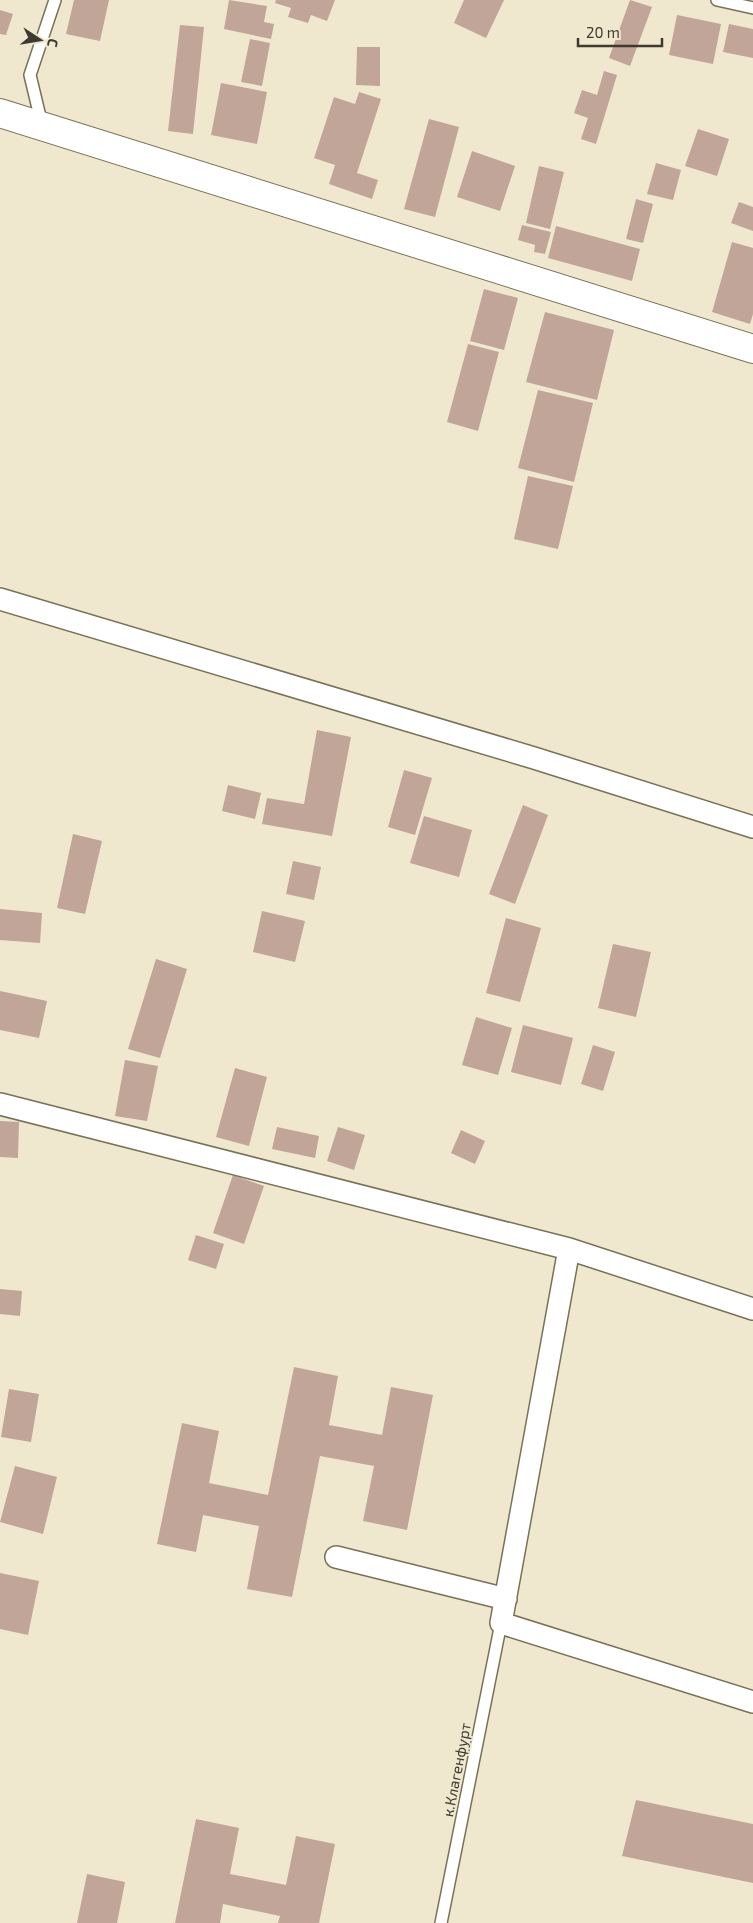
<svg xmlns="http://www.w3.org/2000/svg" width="753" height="1923" viewBox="0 0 753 1923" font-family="'Exo 2',sans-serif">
<rect width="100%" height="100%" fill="#f0e8ce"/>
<path fill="#c0a598" d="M74 0H109L100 41 66 34Z
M229 0 267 6 264 22 274 24 271 39 224 29Z
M276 0H335L327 21 311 15 308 23 288 17 291 8 275 3Z
M464 0H504L486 38 454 23Z
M630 0 652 7 630 66 609 58Z
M0 10 13 14 6 35 0 34Z
M677 15 721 24 713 64 669 55Z
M729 24 753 29V58L723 52Z
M180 25 204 27 193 134 168 131Z
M250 39 270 43 262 86 241 82Z
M357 47H380V86L356 85Z
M604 71 617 75 596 144 581 139 588 118 574 113 582 90 597 95Z
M221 83 267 92 257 144 211 135Z
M359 92 381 99 357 173 378 180 372 199 329 184 335 165 314 158 334 97 355 104Z
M429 119 459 127 435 217 404 209Z
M698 129 729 139 717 176 685 166Z
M472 151 515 166 500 211 457 197Z
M656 163 681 170 673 200 647 194Z
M539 166 564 172 550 229 526 223Z
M636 199 653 204 643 243 626 239Z
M739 202 753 207V231L731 223Z
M522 225 551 232 545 254 534 252 535 245 518 240Z
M556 226 640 249 632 281 548 258Z
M732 242 753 248V314L750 324 712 312Z
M484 289 518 298 504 350 470 341Z
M545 312 614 330 597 400 526 382Z
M468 344 499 352 478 431 447 422Z
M538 390 593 403 574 482 518 468Z
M528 476 573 486 558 549 514 539Z
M317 730 351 737 332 836 262 824 267 798 304 804Z
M404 770 432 778 415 835 388 827Z
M228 785 261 793 255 819 222 811Z
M523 805 548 815 515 904 489 894Z
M424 816 472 830 459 877 410 863Z
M73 834 102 841 85 914 57 908Z
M293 861 321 867 314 900 286 894Z
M0 909 42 913 40 943 0 940Z
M262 911 305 921 295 962 253 952Z
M506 918 541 928 520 1002 486 993Z
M613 944 651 952 636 1017 598 1008Z
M156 959 187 969 160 1058 128 1049Z
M0 991 47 1001 39 1038 0 1030Z
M476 1017 512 1028 498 1075 462 1065Z
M523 1025 573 1038 561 1085 511 1072Z
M593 1045 615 1052 603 1091 581 1084Z
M125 1060 158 1066 147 1121 115 1116Z
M235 1068 267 1077 249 1146 216 1137Z
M0 1121 19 1122 18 1158 0 1157Z
M277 1127 319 1136 315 1158 272 1149Z
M338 1127 365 1135 354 1170 327 1161Z
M461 1130 485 1141 475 1164 451 1153Z
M233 1175 264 1186 244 1244 213 1233Z
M196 1235 224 1244 216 1269 188 1260Z
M0 1289 22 1291 20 1316 0 1314Z
M294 1367 338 1376 329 1425 382 1435 391 1387 433 1395 407 1530 363 1521 374 1466 320 1456 292 1597 247 1589 259 1526 203 1515 196 1552 157 1544 182 1423 219 1431 209 1483 268 1495Z
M9 1389 39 1394 31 1442 1 1437Z
M15 1466 57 1477 43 1534 0 1522Z
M0 1573 39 1581 28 1635 0 1629Z
M636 1800 753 1824V1883L622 1856Z
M196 1819 239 1828 230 1874 286 1885 296 1836 335 1844 319 1923H278L280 1916 223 1904 220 1923H175Z
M87 1874 125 1882 117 1923H77Z"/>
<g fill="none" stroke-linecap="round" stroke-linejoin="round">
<g stroke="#787159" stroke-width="14">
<path id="service" d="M717 0 753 8
M42 125 30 75 55 0
M441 1923 501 1623"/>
</g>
<g stroke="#787159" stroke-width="24">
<path id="minor" d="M0 599 534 758 753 827
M0 1104 569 1249 753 1309
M569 1249 501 1623 753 1702
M336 1557 506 1599"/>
</g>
<g stroke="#787159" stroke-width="30">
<path id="tertiary" d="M0 113 753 349"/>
</g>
<use href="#service" stroke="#fff" stroke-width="11"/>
<use href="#minor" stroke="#fff" stroke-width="21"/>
<use href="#tertiary" stroke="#fff" stroke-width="28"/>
</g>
<g text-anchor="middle" stroke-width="4" stroke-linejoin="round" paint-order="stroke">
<g font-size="15" fill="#3d3a2f" stroke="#f0e8ce">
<text transform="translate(457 1770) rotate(-79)" y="5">к.Клагенфурт</text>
</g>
</g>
<g transform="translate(40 40) rotate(102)" stroke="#f0e8ce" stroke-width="4" paint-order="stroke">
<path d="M0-4L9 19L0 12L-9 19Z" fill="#3d3a2f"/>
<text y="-8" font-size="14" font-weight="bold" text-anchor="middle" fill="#3d3a2f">С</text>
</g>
<path d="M578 38v8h84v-8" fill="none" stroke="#3d3a2f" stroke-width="2.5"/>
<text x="586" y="38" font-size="15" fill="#3d3a2f" stroke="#f0e8ce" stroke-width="4" paint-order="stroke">20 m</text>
</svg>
